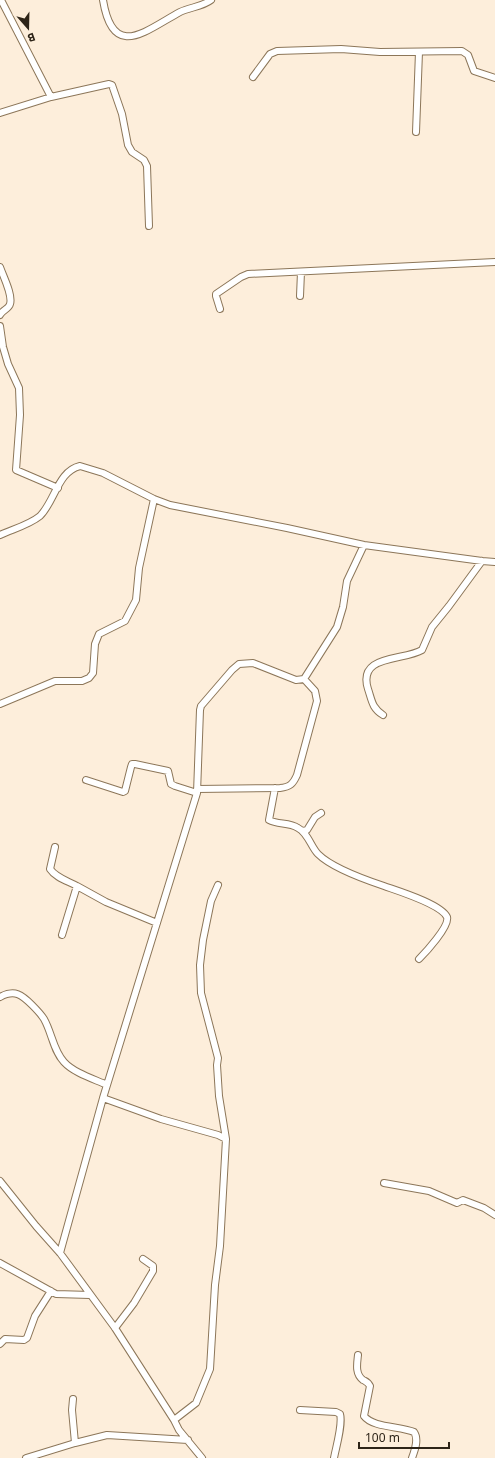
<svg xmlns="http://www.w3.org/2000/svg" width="495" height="1458" viewBox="0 0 495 1458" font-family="'Noto Sans',sans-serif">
<rect width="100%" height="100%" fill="#fdeedb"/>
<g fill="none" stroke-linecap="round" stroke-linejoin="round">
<g stroke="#8c7659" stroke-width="8">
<path id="street" d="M103 0C113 61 145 31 180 12 190 7 202 7 211 0
M253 77 270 54 277 51 341 49 380 52 462 51 468 55 474 71 495 78
M51 97 109 84 112 85 122 114 128 145 132 152 144 160 147 166 149 226
M0 113 51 97 1 0
M416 132 419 52
M0 267C3 276 13 295 10 304 9 309 2 310 0 315
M300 296 301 272
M220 309 216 296V294L241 277 248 274 495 262
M0 326 3 347 8 364 19 388 20 415 16 470 58 488
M0 535C13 529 29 525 40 516 55 501 58 471 80 466L103 473 154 499 170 505 287 528 364 545 482 561 495 562
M0 704 55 681H82L89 678 93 673 95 644 99 634 125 621 136 600 139 568 154 499
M383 715C372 708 372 701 368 689 357 654 404 661 422 650L432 627 449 606 482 561
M86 780 123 792 125 791 131 767 132 764H135L168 771 171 784 175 786 197 793
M275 788 269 820C278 825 289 822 298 828 308 833 311 847 318 854 332 868 366 880 384 886 398 891 441 904 447 917 450 926 425 953 419 959
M197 789 280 788C290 787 293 784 297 775L317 701 315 691 304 679
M303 831 307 830 315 817 321 813
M55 847 50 869C56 878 68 881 77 886
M62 935 77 886 106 902 157 923
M0 997C15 989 22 995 32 1005 37 1010 41 1014 44 1019 52 1033 53 1050 64 1062 74 1073 94 1079 107 1085
M103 1098 161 1119 218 1135 226 1139 219 1096 217 1065 218 1058 201 993 200 965 203 940 211 901 218 885
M0 1181 36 1226 60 1253 115 1328 174 1420 179 1430 202 1458
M384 1183 429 1191 457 1203 463 1200 484 1208 495 1215
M60 1253 103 1098 197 793 200 710 201 706 232 670 239 664 253 663 296 680 304 679 337 627 343 607 347 581 364 545
M0 1263 56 1294 90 1295
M115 1328 134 1303 153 1271V1266L143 1259
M0 1344 5 1339 24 1340 27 1338 35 1316 51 1291
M358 1355C357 1364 355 1374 363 1380 367 1382 368 1382 370 1386L364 1416C373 1428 401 1426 414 1432 419 1439 415 1450 412 1458
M73 1399 72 1410 75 1443
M300 1410 336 1412 340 1414C343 1424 336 1447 334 1458
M174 1420 196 1403 210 1369 215 1285 220 1246 226 1139
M26 1458 75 1443 107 1435 188 1440"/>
</g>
<use href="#street" stroke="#fff" stroke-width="6"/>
</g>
<g transform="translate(28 28) rotate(160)" stroke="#fdeedb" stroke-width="3" paint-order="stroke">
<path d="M0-3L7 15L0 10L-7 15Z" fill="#2d2418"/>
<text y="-6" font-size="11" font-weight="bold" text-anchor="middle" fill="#2d2418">B</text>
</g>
<path d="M359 1442v6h90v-6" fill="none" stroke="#2d2418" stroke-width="2"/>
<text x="365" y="1442" font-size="12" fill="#2d2418" stroke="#fdeedb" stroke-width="3" paint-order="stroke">100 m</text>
</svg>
